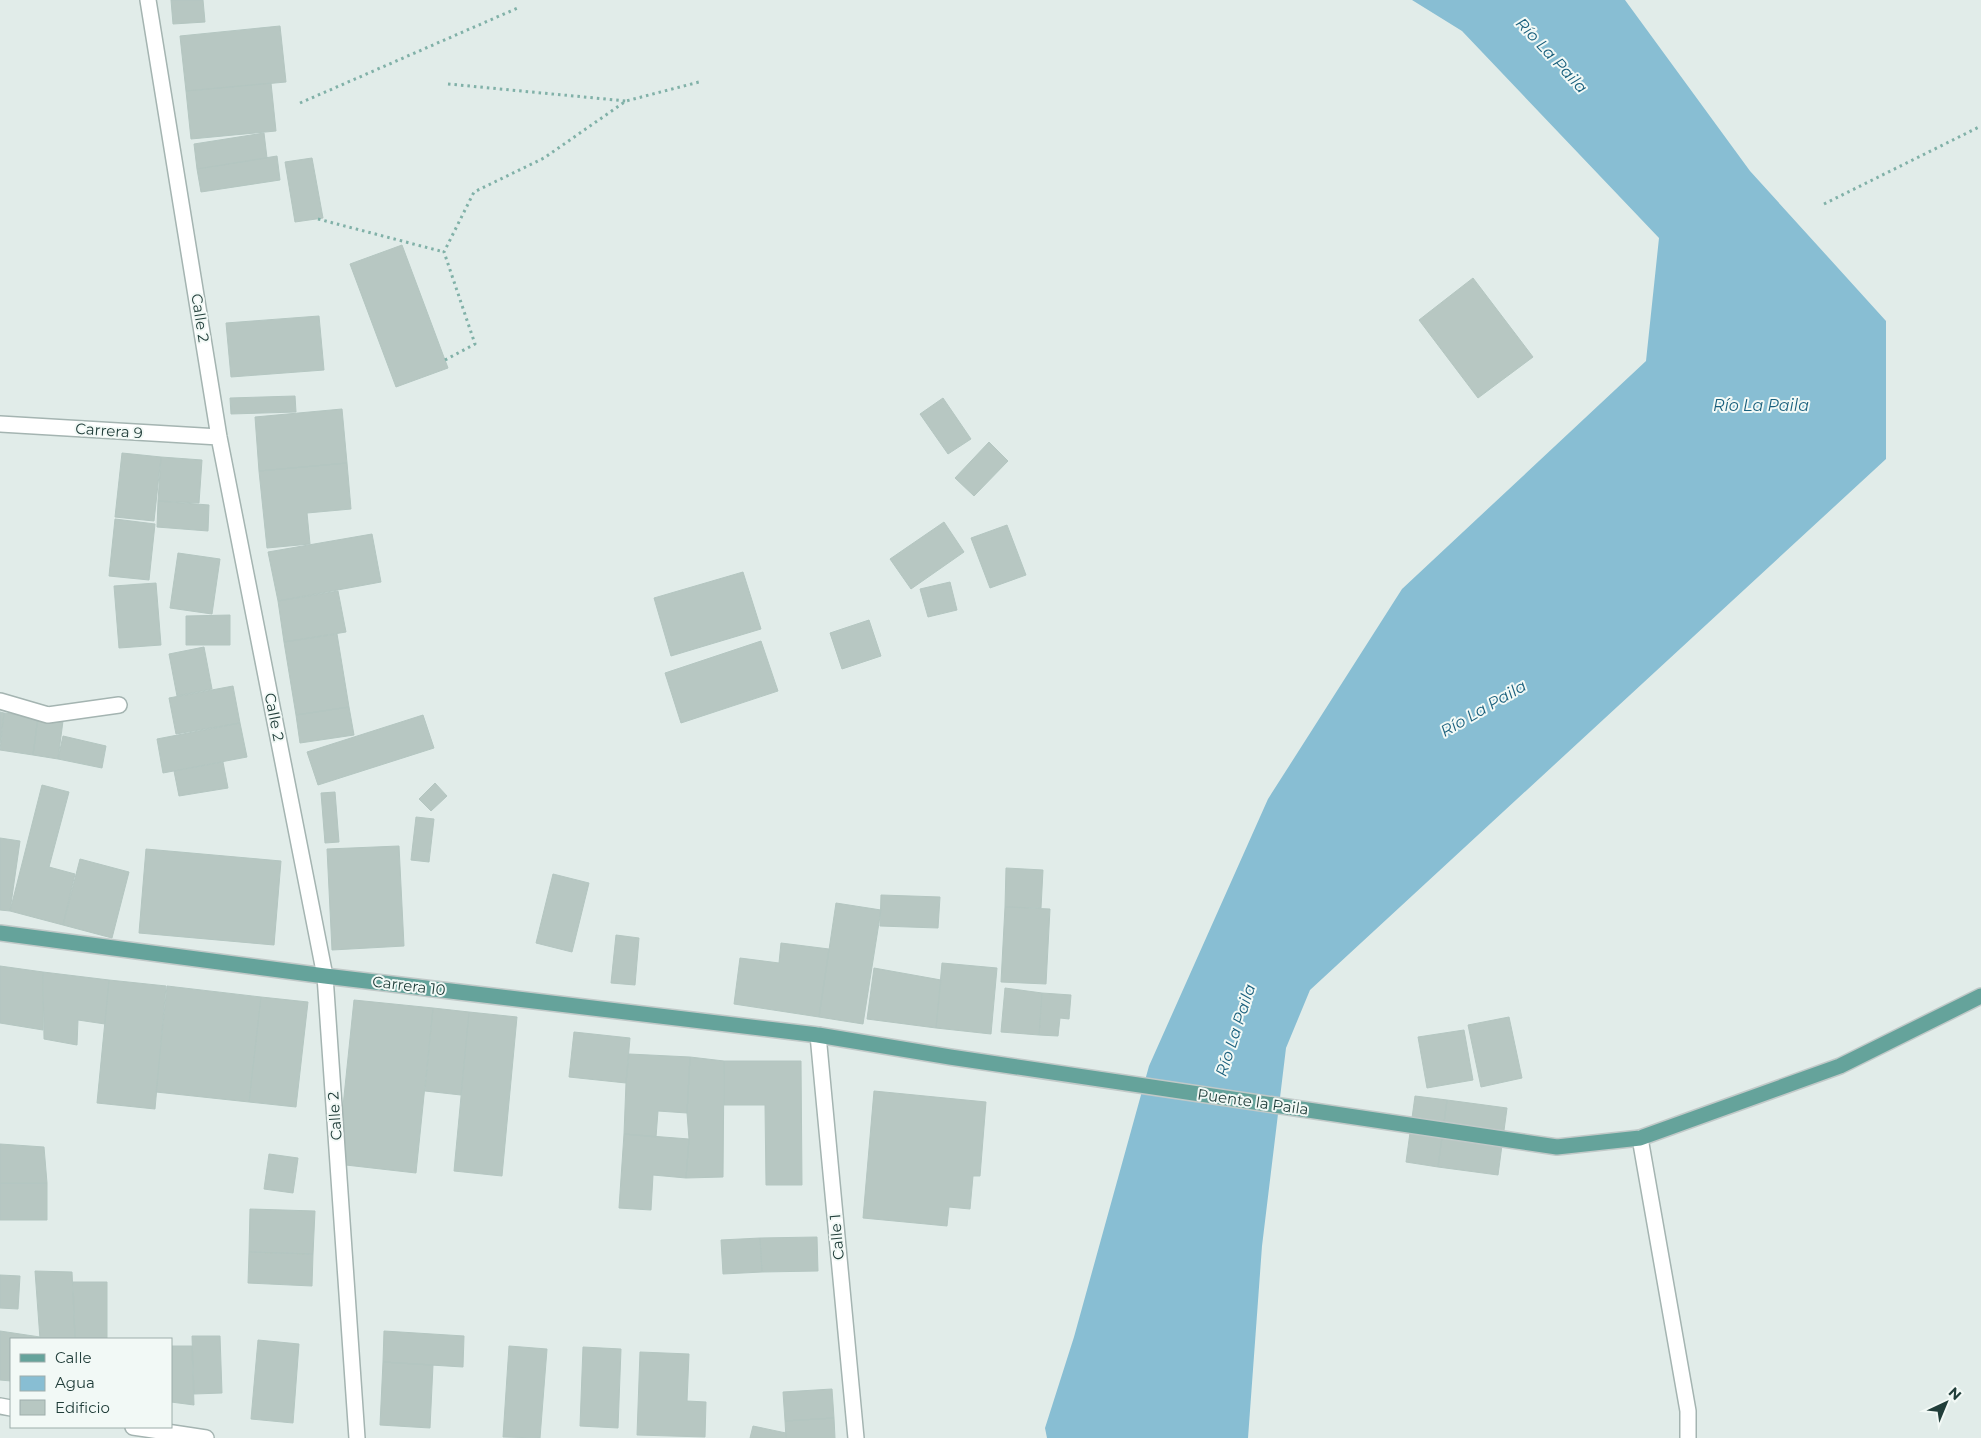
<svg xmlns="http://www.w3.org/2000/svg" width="1981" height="1438" viewBox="0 0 1981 1438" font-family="Montserrat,sans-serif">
<rect width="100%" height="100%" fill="#e1ece9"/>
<path fill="#88bed3" d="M1412 0H1625L1750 171 1886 321V459L1310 990 1286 1048 1262 1246 1248 1438H1047L1045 1428 1074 1337 1149 1066 1268 799 1402 589 1646 361 1659 238 1462 31Z"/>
<path fill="#b7c7c2" stroke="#b4c6c1" d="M171 0H203L205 22 173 24Z
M280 26 286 82 186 91 180 36Z
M271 83 276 131 191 139 186 91Z
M264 133 267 158 197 169 194 144Z
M277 156 280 180 201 192 197 169Z
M312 158 323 218 295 222 285 162Z
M402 245 448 368 396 387 350 264Z
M1473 278 1533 357 1478 398 1419 320Z
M319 316 324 370 231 377 226 323Z
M295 396 296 412 231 414 230 398Z
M943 398 971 439 948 454 920 414Z
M342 409 347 463 259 471 255 417Z
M989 442 1008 461 974 496 955 478Z
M122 453 161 457 154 521 115 517Z
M161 457 202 460 199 503 158 501Z
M347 463 351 509 307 513 310 544 267 548 259 471Z
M158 501 209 505 208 531 157 527Z
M115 519 155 524 149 580 109 576Z
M944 522 964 552 911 589 890 559Z
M1007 525 1026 575 990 588 971 538Z
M372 534 381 582 278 601 268 552Z
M178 553 220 559 212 614 170 608Z
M743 572 761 629 671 656 654 598Z
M950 582 957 610 928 617 920 589Z
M156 583 161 645 119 648 114 586Z
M338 591 346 632 284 642 278 601Z
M230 615V645H186V616Z
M869 620 881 656 842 669 830 633Z
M337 634 349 707 296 715 284 642Z
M761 641 778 691 681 723 665 673Z
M204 647 212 689 177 696 169 654Z
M233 686 240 723 176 734 169 698Z
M349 707 354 735 300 743 296 715Z
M0 712 4 713 0 743Z
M4 713 38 717 33 755 0 750Z
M423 715 434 748 318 785 307 752Z
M38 717 63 721 58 759 33 755Z
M240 723 247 757 163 773 157 739Z
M63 736 106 746 102 768 58 759Z
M223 762 228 788 179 796 174 771Z
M435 783 447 796 431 811 419 799Z
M42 785 69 792 49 867 75 874 63 925 10 911Z
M335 792 339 842 325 843 321 793Z
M416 817 434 819 429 862 411 860Z
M0 838 20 841 10 911 0 910Z
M399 846 404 946 332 950 327 849Z
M146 849 281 861 274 945 139 933Z
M80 859 129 872 112 938 63 925Z
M1006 868 1043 870 1041 908 1005 907Z
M553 874 589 883 572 952 536 943Z
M881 895 940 897 938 928 880 926Z
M836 903 881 910 863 1024 819 1017Z
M1005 907 1050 909 1046 984 1001 982Z
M616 935 639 938 635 985 611 983Z
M781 943 829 949 819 1017 734 1004 740 958 779 963Z
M942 963 997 968 991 1034 936 1028Z
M0 966 43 972V1030L0 1023Z
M874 968 941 980 936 1028 867 1019Z
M43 972 109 980 105 1024 78 1020 77 1045 44 1039Z
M109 980 166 986 155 1109 97 1103Z
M167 986 261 997 249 1102 156 1092Z
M1005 988 1042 993 1039 1035 1001 1032Z
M1042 993 1071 995 1069 1019 1060 1018 1058 1036 1039 1035Z
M261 997 308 1002 296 1107 249 1102Z
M354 1000 433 1008 416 1173 337 1164Z
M433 1008 469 1012 461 1095 425 1091Z
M469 1012 517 1017 502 1176 454 1171Z
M1509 1017 1522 1078 1481 1087 1468 1025Z
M1464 1030 1473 1080 1427 1088 1418 1037Z
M574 1032 630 1038 626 1083 569 1077Z
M629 1054 690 1057 687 1113 658 1111 656 1137 624 1134 626 1083Z
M690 1057 724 1061 723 1177 686 1178 689 1139 687 1113Z
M724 1061H801L802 1185H766L765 1105H724Z
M874 1091 986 1102 980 1176H973L970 1209 949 1207 947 1226 863 1218Z
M1415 1096 1447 1100 1438 1167 1406 1162Z
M1447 1100 1507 1108 1498 1175 1438 1167Z
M624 1134 689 1139 686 1178 653 1175 651 1210 619 1208Z
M0 1144 44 1147 47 1183H0Z
M269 1154 298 1158 293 1193 264 1189Z
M0 1183H47V1220H0Z
M250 1209 315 1211 313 1254 249 1252Z
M817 1237 818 1271 762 1272 760 1238Z
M760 1238 762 1272 723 1274 721 1240Z
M249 1252 313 1254 312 1286 248 1283Z
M35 1271 72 1272 75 1339H40Z
M0 1275 20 1276 18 1309 0 1308Z
M73 1282H107V1339H75Z
M0 1331 40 1337V1339H11V1381L0 1380Z
M384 1331 464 1336 463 1367 383 1362Z
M192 1336H220L222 1393 194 1394Z
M258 1340 299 1344 293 1423 251 1419Z
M171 1346H192L194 1405 171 1402Z
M509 1346 547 1349 540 1438 503 1437Z
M583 1347 621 1349 618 1428 580 1426Z
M640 1352 689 1354 687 1401 706 1402 705 1437 637 1435Z
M383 1362 433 1365 430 1428 380 1425Z
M832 1389 834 1418 785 1421 783 1392Z
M834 1418 835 1438H786L785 1421Z
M753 1426 786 1433V1438H750Z"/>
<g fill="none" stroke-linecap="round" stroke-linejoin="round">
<g stroke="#a4b4b1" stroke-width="18">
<path id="minor" d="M148 0 219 437 325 976 357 1438
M0 424 219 437
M0 701 48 715 119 705
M818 1035 856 1438
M1640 1138 1688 1411V1438
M0 1406 11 1408
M133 1427 206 1438"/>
</g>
<g stroke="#c1c9c8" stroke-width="18">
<path id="major" d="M0 933 325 976 818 1035 950 1057 1557 1147 1640 1138 1840 1066 1981 996"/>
</g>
<path stroke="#81b1a8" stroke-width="3" stroke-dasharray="2.5 4" stroke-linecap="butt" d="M448 84 626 101
M300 103 520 7
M1824 204 1981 126
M318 219 444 252
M445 360 475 344 444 252 474 192 544 158 626 101 699 82"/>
<use href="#minor" stroke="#fff" stroke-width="15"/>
<use href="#major" stroke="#65a39b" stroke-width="15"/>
</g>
<g text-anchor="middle" stroke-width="4" stroke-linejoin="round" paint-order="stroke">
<g font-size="15" fill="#213e3a" stroke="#f2f9f6">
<text transform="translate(200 318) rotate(81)" y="5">Calle 2</text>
<text transform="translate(109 431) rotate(4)" y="5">Carrera 9</text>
<text transform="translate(274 717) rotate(79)" y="5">Calle 2</text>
<text transform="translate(409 986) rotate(7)" y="5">Carrera 10</text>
<text transform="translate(1253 1102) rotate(8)" y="5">Puente la Paila</text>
<text transform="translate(335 1116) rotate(-94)" y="5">Calle 2</text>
<text transform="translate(837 1237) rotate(-95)" y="5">Calle 1</text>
</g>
<g font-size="16" font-style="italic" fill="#195f7c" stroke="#f2f9f6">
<text transform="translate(1552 55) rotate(47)" y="6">Río La Paila</text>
<text x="1761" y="411">Río La Paila</text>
<text transform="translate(1483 708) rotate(-30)" y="6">Río La Paila</text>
<text transform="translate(1235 1030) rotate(-72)" y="6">Río La Paila</text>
</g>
</g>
<rect x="10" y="1338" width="162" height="90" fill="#f2f9f6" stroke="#9eaeab"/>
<rect x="20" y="1354" width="25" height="8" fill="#65a39b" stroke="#9eaeab"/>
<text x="55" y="1363" font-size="15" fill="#213e3a">Calle</text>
<rect x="20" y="1376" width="25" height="15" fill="#88bed3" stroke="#9eaeab"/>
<text x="55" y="1388" font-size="15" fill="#213e3a">Agua</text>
<rect x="20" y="1400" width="25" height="15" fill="#b7c7c2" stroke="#9eaeab"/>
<text x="55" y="1413" font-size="15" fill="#213e3a">Edificio</text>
<g transform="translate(1946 1403) rotate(44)" stroke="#f2f9f6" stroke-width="4" paint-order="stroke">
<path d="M0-4L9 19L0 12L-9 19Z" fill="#213e3a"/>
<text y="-8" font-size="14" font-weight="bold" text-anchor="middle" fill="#213e3a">N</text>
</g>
</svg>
